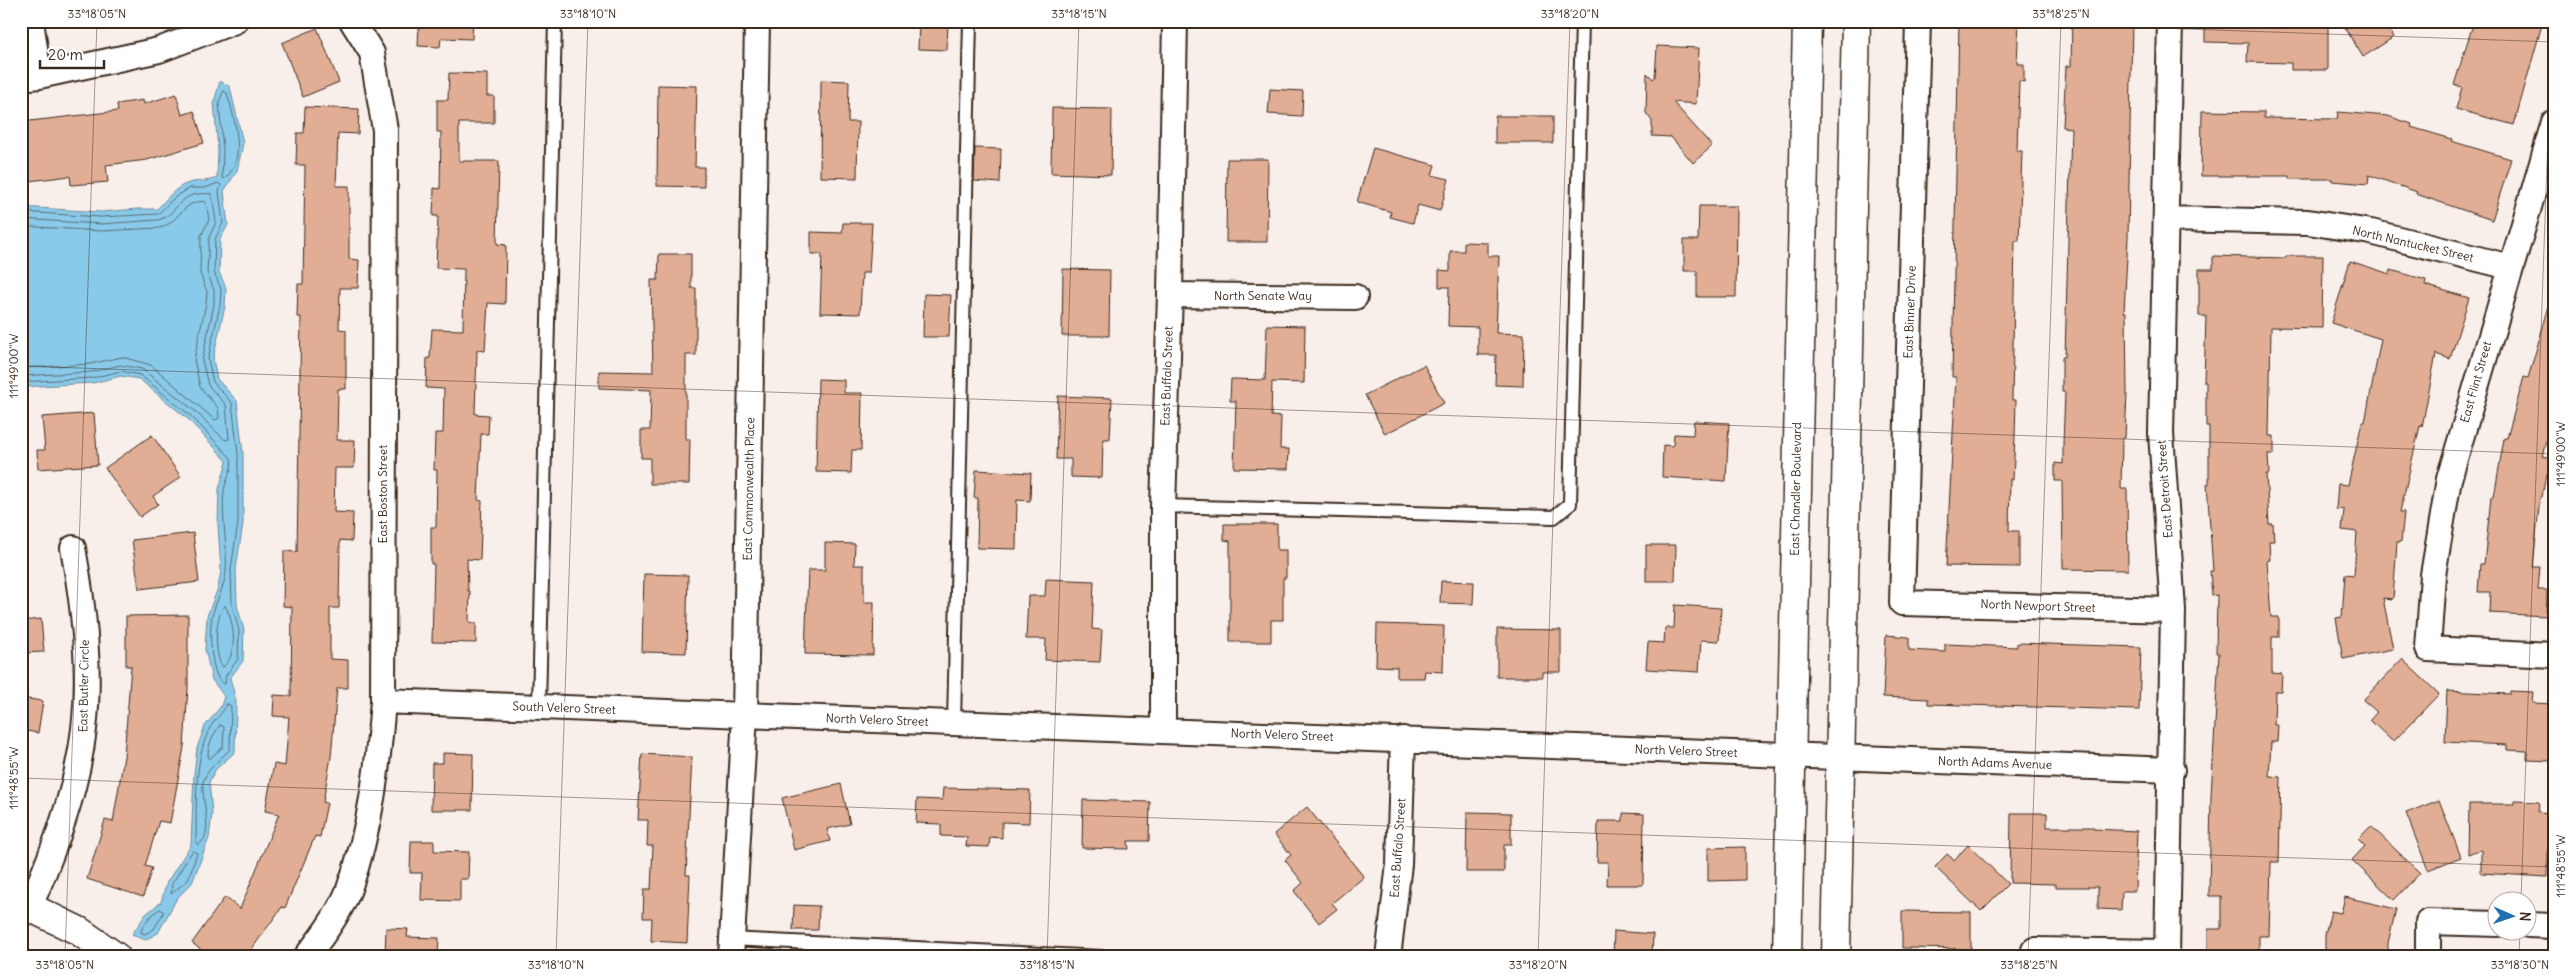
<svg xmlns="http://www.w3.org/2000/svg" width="2575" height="978" viewBox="0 0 2575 978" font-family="Delius,sans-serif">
<rect width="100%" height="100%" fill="#f9efea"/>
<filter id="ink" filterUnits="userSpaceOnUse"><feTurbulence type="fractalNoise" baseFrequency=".02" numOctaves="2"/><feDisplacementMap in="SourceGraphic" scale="10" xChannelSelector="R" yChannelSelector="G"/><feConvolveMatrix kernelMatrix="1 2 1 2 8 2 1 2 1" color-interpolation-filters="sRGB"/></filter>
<g filter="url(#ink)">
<path fill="#89caea" stroke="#6a8a98" d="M220 81 230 87 243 143 237 171 224 191 228 225 220 239 219 272 226 288 225 306 213 359 217 379 237 401 243 454V523L236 569 237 605 244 630 243 661 230 678 236 701 235 752 216 769 209 782 212 813 209 838 192 883 177 898 158 933 145 940 132 934 146 914 161 902 167 882 191 845 194 774 197 748 205 726 221 706 224 696 212 680 205 649 207 616 218 588 221 571 218 525 219 489 227 461 188 419 139 379 121 376 93 383 21 387V207L101 212 137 209H157C166 200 176 186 189 183 197 180 204 183 217 178L218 150 214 102Z"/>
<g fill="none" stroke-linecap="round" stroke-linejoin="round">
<path stroke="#5a6a70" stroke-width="1" d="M224 91 227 93C234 117 248 161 224 179L222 177 223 150 219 102Z
M21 212 101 217 158 214 174 198 190 188H205L218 183 221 185 219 192 223 223 215 239 214 272 221 289 220 305 208 359 213 382 232 403 238 454V523L231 569 232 605 239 631 238 659 226 675 225 684C210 681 209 629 212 616 216 601 224 588 226 572 228 546 221 518 224 491 225 481 234 468 231 458L191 416 140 375 121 371 92 378 21 382
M21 219 101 224 158 220C181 214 175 190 212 194L216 222 209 238 207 272 214 290V304L202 360 208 385 226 405 229 439 225 440 195 411 142 369 120 365 91 372 21 376
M21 226 101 231 159 228C179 224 183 198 206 202L209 220 201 236 200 273 207 292 206 303 194 360 200 387 218 408 219 418 215 420 151 365 122 357 90 364 21 368
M225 606C235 621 238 656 223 667 214 658 214 614 225 606Z
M227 704 231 706 230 749C221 759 210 766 204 779 198 794 217 834 198 845L196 843C197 806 193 764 209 730 213 720 223 714 227 704Z
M220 725 224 727 223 747 209 759C205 750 214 733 220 725Z
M193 851 197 853 188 880 171 894 172 884Z
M160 909 164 912 154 929 145 934 142 933 141 930 149 918Z"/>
</g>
<path fill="#e1ad95" stroke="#3b2a1e" d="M419 21H473L472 39 441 38 440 47 418 46Z
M919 21H948L947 50 918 49Z
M1959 21H2019L2017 64H2024V82L2019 81 2017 151H2022L2019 241H2015L2012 400H2016L2015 436 2013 480 2010 479 2009 531H2019V567L1946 566 1956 377H1952Z
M2072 21H2132L2128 238 2124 312H2126L2127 393 2125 438H2122L2121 489H2127L2128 570 2063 569 2062 481H2055V463L2063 464V444L2065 392H2062V357H2065L2071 128 2063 127 2066 66H2071Z
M2205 21H2328V70H2291V63L2247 62 2248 43 2205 42Z
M2341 21H2384L2394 37 2363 57Z
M2474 21H2543L2514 125 2456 109 2462 87 2454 85Z
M317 28 339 82 303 97 282 43Z
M1657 46 1699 48 1696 104 1673 102 1712 146 1693 163 1671 137 1652 136V121L1646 113 1647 73 1653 79 1655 77Z
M449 73 487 74V96H494V123H459V161H499L497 244 506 245 505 304 488 303 485 351 477 350 475 414 489 415 488 434H481L478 500 482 501 480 560 467 559 468 591H470L469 622 476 623V643L432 642 434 564H431V527H436L437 470H434L435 433H443L444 389 426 388 427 358H430L432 329 463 330 464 269 436 268 438 216H433L434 188 440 189 441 132H437V100H448Z
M821 80 849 81 848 122H858L857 178 820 177Z
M658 85 697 86 695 167H704V187L657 186Z
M1270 89 1303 91 1302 116 1268 114Z
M176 94 182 115 194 111 204 143 147 160 106 165 108 182 71 185 70 176 21 182V122L118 111 117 104 143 100 144 104Z
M305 107 359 109 358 134 338 133 336 186H349V259L359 260 358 288H340L339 329 346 330V389H338L337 440H355L354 468H335L334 512 353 513 352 541 340 540 339 608H330V659L348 660V688H337L331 757 323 802 327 803 320 837 315 836 285 908 282 907 246 957H211L192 943 225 897 240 909 279 814 265 811 274 764 285 766 289 717 273 716 274 695 291 696 292 607 283 606 284 551 297 552 301 317H297L298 284H303L305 165H296L297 133H304Z
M1052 108 1112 109 1111 175 1051 173Z
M2202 111 2264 112V118L2337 119 2338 112 2388 116 2412 124 2411 127 2452 139 2451 141 2511 159 2492 220 2416 194 2417 192 2369 175 2368 184 2332 181V179H2290V176H2201Z
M1495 116H1553V143H1495Z
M975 148 1001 149 1000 183 974 181Z
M1373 148 1435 165 1432 175 1449 179 1440 211 1418 205 1413 223 1390 217 1391 212 1357 202Z
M1227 159H1268L1267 242H1226Z
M1699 206H1737L1736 297H1697V271H1684V240H1698Z
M843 223H872L869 273H862L860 314 820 313 822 254H811V232L842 233Z
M1464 242 1488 243V256H1499L1496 333 1524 334 1523 386 1495 385 1496 355H1478V327L1448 326 1449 287H1439V270L1450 271V251H1464Z
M659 254H691V288H696V355H686V439H690L689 484H650V458H641V430H650L651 390 599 388V371L653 372 651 280H658Z
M2213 256 2286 258V256H2323L2322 328 2271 327 2269 436H2274V454H2268L2269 474H2266L2269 524H2273L2274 541H2269L2270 560 2267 561 2271 617H2279V637H2272V673L2282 674 2281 691H2275L2274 725H2278L2277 742H2271L2269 776 2281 777 2279 862H2271L2269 936H2259V956L2208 955V929H2221V896H2209L2211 796 2219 653H2216L2217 595 2212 596 2210 571H2213L2207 484H2209V426H2206V382H2204L2206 316H2199V269H2213Z
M2350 261 2390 274 2391 270 2426 280 2425 285 2469 298 2450 359 2436 354 2422 427 2420 426 2400 512H2404L2401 542H2397L2393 599 2383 598 2393 649 2343 659 2336 618 2342 617 2345 574 2354 575 2357 532 2342 530 2344 510 2336 509 2338 484 2348 485 2362 422H2365L2381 339 2331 323Z
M1063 269 1110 270 1109 336H1062Z
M924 294 951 295 949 337H923Z
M2549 306 2554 307V412L2542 456 2554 458V460L2551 475H2546L2542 497H2540L2533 567H2540L2538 590H2547L2546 616 2489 613 2490 592H2478L2480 564H2484L2491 497H2494L2504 438H2507L2524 377 2528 378Z
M1267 325 1305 326 1304 383 1272 382 1271 416 1281 417 1280 449H1289L1288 469 1234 468 1236 401H1230L1231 379 1265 380Z
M1424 365 1444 403 1385 434 1365 395Z
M818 379 844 380V393H862L861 450H852L851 473 816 472Z
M1058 396 1112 398 1110 439H1103L1102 478 1071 477V459H1056Z
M94 413 98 465 38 469 37 450H45L42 417Z
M1694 421 1729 423 1726 481 1662 477 1663 445 1673 446 1674 434 1693 435Z
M152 435 181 477 153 496 158 504 140 517 105 468Z
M976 470 1031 473 1030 501 1017 500 1016 549 977 548 978 498H974Z
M1224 524H1277V550H1286V578H1283V620H1271V642H1230V541L1224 540Z
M193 533 199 582 139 589 132 540Z
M825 543 855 544 854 565H864V602H874L873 655 805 654 808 570H825Z
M1646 545H1676L1675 581H1646Z
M644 574 688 575 686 653 642 652Z
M1046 579 1094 581 1092 629 1102 630 1100 662 1045 660 1046 639H1026L1028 596H1045Z
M1441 581 1474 582 1473 604 1440 603Z
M1675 605 1721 608 1719 641 1701 640 1699 672 1646 669 1648 642 1664 643 1665 628H1674Z
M188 615V688L184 747 170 823 159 821 145 866 152 868 143 897 87 879 105 820 113 822 124 756 131 666H126V616Z
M41 619 44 652 21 653V621Z
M1377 624 1444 626 1443 672 1425 671 1424 678H1397V667L1376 666Z
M1497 629 1561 630V672H1542V677H1497Z
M1886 635 1909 637V650L1945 652V644L2017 647V643L2141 647 2139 710 1928 704V699L1883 697Z
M2402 659 2439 694 2393 742 2370 720 2377 712 2363 700Z
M2447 691 2510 694V691L2533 692 2532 703 2554 704 2553 761 2527 760V751L2507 750V745L2445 742Z
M21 698 43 701 38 733 21 730Z
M443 753 473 754 472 810H431L432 763H443Z
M642 754 692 757 686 875H690L687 943 651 941 652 918H643L644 889H651L653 846H647L648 820H638Z
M841 784 850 824 827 829 830 841 794 850 782 798Z
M943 788 1030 790 1029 823 1002 822V838L990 837 989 847 966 846 967 837 941 836V824L916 823 917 799 942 800Z
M1083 800 1150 802 1149 841H1128L1129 849 1082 848Z
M2439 800 2461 857 2428 870 2406 813Z
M2514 801 2539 802 2538 812 2550 813 2547 877 2481 873V849L2468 854 2469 804H2514Z
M1307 807 1364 877 1332 903 1337 909 1319 923 1294 891 1303 883 1285 860 1291 855 1274 834Z
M1467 812 1511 813V845H1504V872H1466Z
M1623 813 1644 814 1643 885H1607L1608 862H1597L1598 821H1623Z
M2011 813H2047V827H2093V829L2137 831 2135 891H2122L2121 910 2098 909V887H2056V884L2010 883Z
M2371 826 2420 873 2394 900 2352 860 2365 846 2358 839Z
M411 841H434V851L469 852 468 879H460V901L421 900 422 873H410Z
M1968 845 2008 884 1981 911 1935 867 1947 854 1954 860Z
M1745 847V880L1708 881V848Z
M2345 897 2396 909 2388 943V957H2325V935L2331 911 2341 913Z
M794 905 819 906 818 930H793Z
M1902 911 1971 912V949L1902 948Z
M386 928 408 929 407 937 439 938 438 957H385Z
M1614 931 1653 934 1652 957H1613Z"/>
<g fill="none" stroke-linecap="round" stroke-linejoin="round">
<g stroke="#3b2a1e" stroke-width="16">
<path id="lane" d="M1163 506 1554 517 1570 504 1582 21
M539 707 555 21
M954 723 970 21
M731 939 1102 957"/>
</g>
<g stroke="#3b2a1e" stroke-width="28">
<path id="street" d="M31 21 39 76
M1918 21 1902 603 2173 610
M21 78 39 76 159 50 235 21
M2554 122 2449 479 2433 575 2428 649 2554 655
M2166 219 2308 222 2371 232 2510 267
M1170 295 1355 297
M383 701 2172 770
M1163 730V506L1170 295 1175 21
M30 906C54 850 77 791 84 729 91 669 84 608 73 548
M2528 925 2554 926
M2034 950 2167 952
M306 957C322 937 340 913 349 889 371 828 378 765 383 701L385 130 372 53 352 21
M731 957 745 715 757 21
M1388 957 1399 864 1403 739
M2167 957 2173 610 2161 433 2170 21
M2428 957V922L2498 924"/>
</g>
<g stroke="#3b2a1e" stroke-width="31">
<path id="secondary" d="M21 903 79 931 116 957
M1787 957 1807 21
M1836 957 1856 21"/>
</g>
<use href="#lane" stroke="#fff" stroke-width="12"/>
<use href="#street" stroke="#fff" stroke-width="24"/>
<use href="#secondary" stroke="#fff" stroke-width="28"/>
</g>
</g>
<path fill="none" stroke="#3b2a1e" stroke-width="1" stroke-opacity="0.45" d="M1960 21 2554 42M21 366 2554 454M21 778 2554 867M2521 900 2552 21M65 957 97 21M556 957 588 21M1047 957 1079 21M1538 957 1570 21M2028 957 2061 21M2519 957 2520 930"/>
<g text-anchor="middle" stroke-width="5" stroke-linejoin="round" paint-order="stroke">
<g font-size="12" fill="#3b2a1e" stroke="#fff">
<text transform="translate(2413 244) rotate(13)" y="4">North Nantucket Street</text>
<text x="1263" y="300">North Senate Way</text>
<text transform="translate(1910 312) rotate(-88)" y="4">East Binner Drive</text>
<text transform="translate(1167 376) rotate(-88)" y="4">East Buffalo Street</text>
<text transform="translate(2476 382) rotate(-74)" y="4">East Flint Street</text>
<text transform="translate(749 489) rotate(-89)" y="4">East Commonwealth Place</text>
<text transform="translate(1796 489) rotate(-89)" y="4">East Chandler Boulevard</text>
<text transform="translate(2165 489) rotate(-94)" y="4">East Detroit Street</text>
<text transform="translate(383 494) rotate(-90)" y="4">East Boston Street</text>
<text transform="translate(2038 606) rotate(2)" y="4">North Newport Street</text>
<text transform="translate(84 686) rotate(-89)" y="4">East Butler Circle</text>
<text transform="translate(564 708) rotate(2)" y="4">South Velero Street</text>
<text transform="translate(877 720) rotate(2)" y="4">North Velero Street</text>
<text transform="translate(1282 735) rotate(2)" y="4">North Velero Street</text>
<text transform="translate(1686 751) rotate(2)" y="4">North Velero Street</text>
<text transform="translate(1995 763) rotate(2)" y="4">North Adams Avenue</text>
<text transform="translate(1398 848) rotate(-86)" y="4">East Buffalo Street</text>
</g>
</g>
<rect width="2575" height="978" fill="none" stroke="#fff" stroke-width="55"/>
<g transform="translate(2512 916) rotate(92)"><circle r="24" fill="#ffffff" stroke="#b1aaa5"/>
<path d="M0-4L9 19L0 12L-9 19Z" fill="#1f6fb2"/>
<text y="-8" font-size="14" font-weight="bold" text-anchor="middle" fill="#3b2a1e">N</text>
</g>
<path d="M40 60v8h64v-8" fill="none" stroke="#3b2a1e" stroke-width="2.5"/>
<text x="48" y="60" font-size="15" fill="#3b2a1e" stroke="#ffffff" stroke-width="4" paint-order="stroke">20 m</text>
<rect x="28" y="28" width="2520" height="922" fill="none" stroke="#3b2a1e" stroke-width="2"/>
<g font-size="12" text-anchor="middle" fill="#3b2a1e">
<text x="97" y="18">33°18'05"N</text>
<text x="588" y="18">33°18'10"N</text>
<text x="1079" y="18">33°18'15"N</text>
<text x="1570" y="18">33°18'20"N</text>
<text x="2061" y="18">33°18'25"N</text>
<text transform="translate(14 366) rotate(-90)" y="4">111°49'00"W</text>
<text transform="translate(2561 454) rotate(-90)" y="4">111°49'00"W</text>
<text transform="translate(14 778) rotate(-90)" y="4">111°48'55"W</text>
<text transform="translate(2561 866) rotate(-90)" y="4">111°48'55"W</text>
<text x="65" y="969">33°18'05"N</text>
<text x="556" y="969">33°18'10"N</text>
<text x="1047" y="969">33°18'15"N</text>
<text x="1538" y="969">33°18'20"N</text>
<text x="2029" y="969">33°18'25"N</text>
<text x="2520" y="969">33°18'30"N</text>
</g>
</svg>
